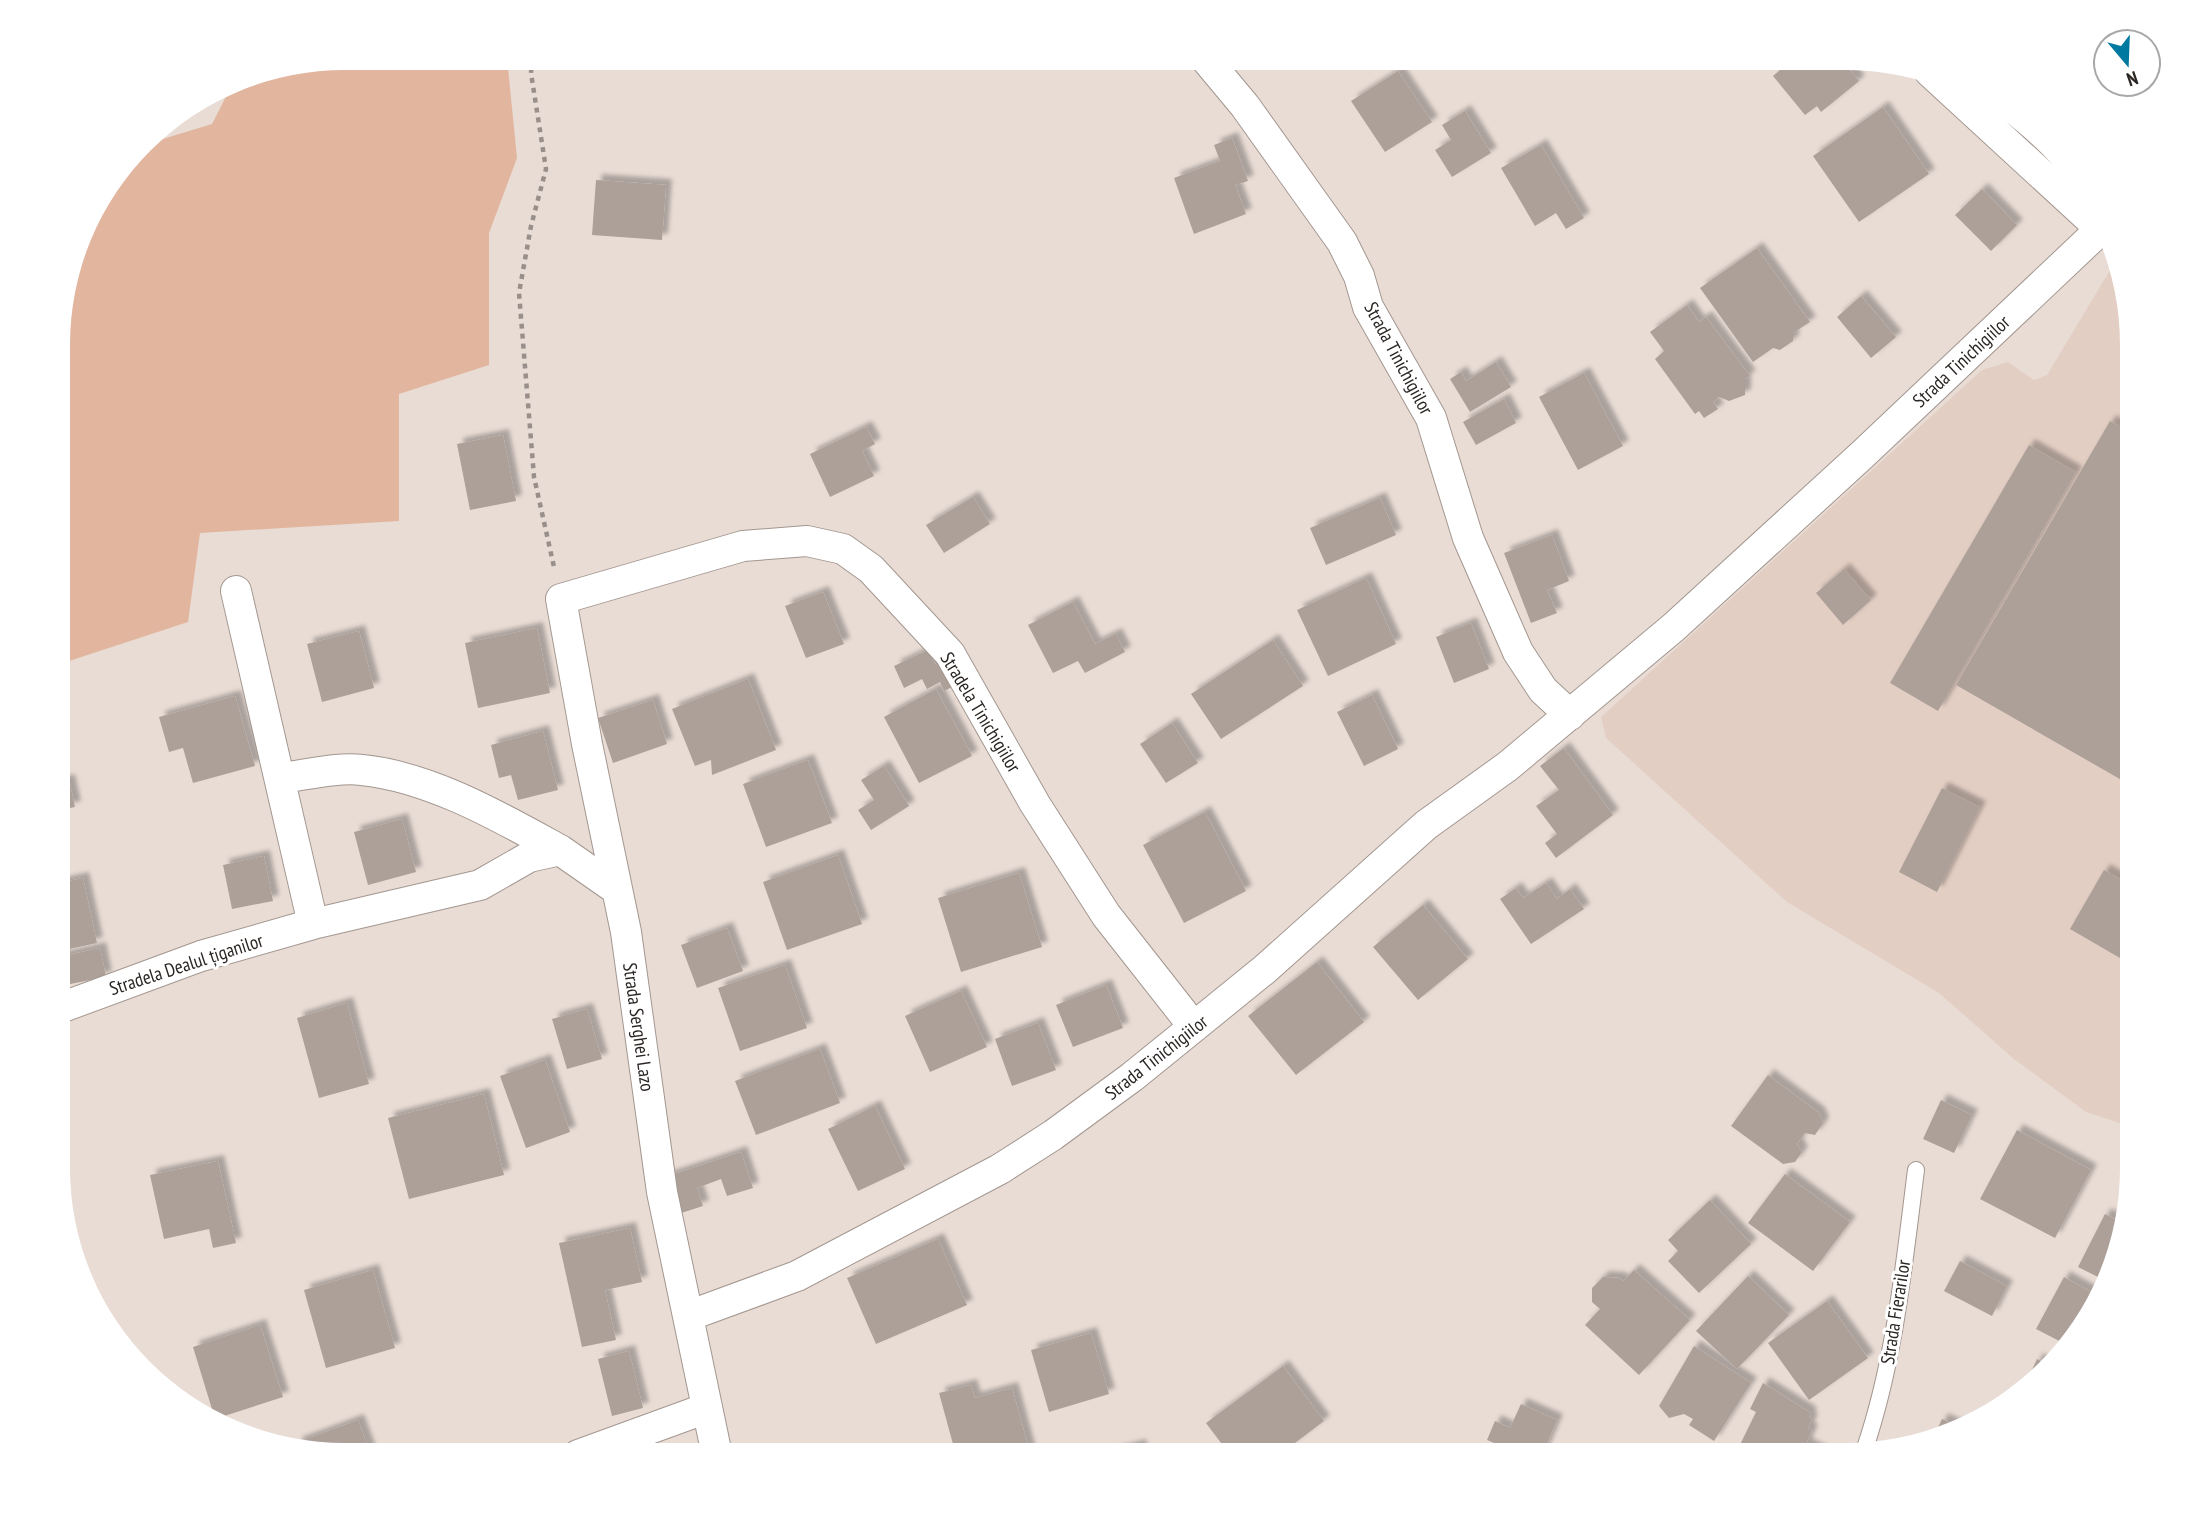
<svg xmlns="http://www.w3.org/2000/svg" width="2190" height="1513" viewBox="0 0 2190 1513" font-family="'PT Sans Narrow',sans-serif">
<defs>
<filter id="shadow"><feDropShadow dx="6" dy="-6" stdDeviation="2" flood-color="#0004"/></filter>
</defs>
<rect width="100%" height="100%" fill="#e9dcd5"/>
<path fill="#e3cec3" d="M2110 270 2116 274 2132 326V1127L2086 1112 2014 1059 1939 993 1787 902 1606 738 1601 717 1982 370 2008 362 2034 380 2047 375Z"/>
<path fill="#e1b59e" d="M345 58H507L517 158 489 233V365L399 394V521L200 533 188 622 60 664V308L88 217 143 145 212 124 235 79Z"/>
<path fill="#aca099" filter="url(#shadow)" d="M1794 58H1840L1859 81 1821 112 1817 106 1805 115 1773 76Z
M1398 71 1432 122 1385 152 1351 101Z
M1883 107 1929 174 1859 222 1813 156Z
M1465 111 1491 153 1452 177 1435 150 1451 140 1442 125Z
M1232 138 1248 181 1235 185 1246 214 1194 234 1174 178 1220 161 1214 145Z
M1541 145 1584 218 1566 229 1556 213 1535 226 1501 168Z
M596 180 666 185 662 240 592 235Z
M1982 189 2017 225 1991 251 1955 215Z
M1757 248 1810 322 1793 333V341L1780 350 1773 348 1753 362 1700 288Z
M1861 296 1896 337 1871 358 1837 317Z
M1687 305 1699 322 1706 317 1750 376 1745 379V395L1729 401 1719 397 1713 402 1718 409 1704 418 1699 411 1695 414 1655 359 1664 351 1650 332Z
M1496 362 1511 387 1470 412 1450 379 1461 372 1466 381Z
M1584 373 1623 446 1578 470 1539 397Z
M1504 399 1516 423 1476 445 1463 422Z
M2110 421 2132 433V786L1956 685Z
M866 427 875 444 862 451 874 476 830 497 810 454Z
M503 435 516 501 470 510 457 444Z
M2029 445 2076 472 1938 711 1890 683Z
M973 497 990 524 944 553 926 525Z
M1380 498 1396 535 1326 565 1310 528Z
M1552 535 1569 581 1547 590 1557 613 1531 623 1504 553Z
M1844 569 1871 600 1843 625 1816 593Z
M1366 578 1396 644 1328 676 1297 610Z
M823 592 844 644 806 658 785 606Z
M1073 602 1095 644 1116 634 1125 652 1085 673 1078 661 1053 673 1028 625Z
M1471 623 1489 669 1454 683 1436 637Z
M537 628 550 693 478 708 465 643Z
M359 631 374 688 322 702 307 644Z
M1273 640 1303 686 1221 739 1191 694Z
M928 650 935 664 939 661 952 687 944 691 940 682 927 689 922 679 904 688 894 666Z
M748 679 776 750 712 775 711 760 695 766 672 709Z
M936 689 972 756 919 783 884 717Z
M1372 695 1398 749 1364 766 1337 712Z
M235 696 255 766 193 783 183 748 169 752 159 717Z
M653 700 667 744 613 763 598 718Z
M1172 723 1198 763 1166 783 1140 744Z
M543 731 558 790 518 800 511 775 499 778 491 745Z
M1564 748 1613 815 1556 858 1545 843 1557 834 1536 806 1559 790 1540 766Z
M808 760 832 823 766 847 743 784Z
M884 766 909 806 871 830 858 810 874 800 861 780Z
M69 780 75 807 60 810V782Z
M1942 788 1980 807 1937 892 1899 872Z
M1205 812 1246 891 1184 923 1143 845Z
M402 819 416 872 368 885 354 832Z
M838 855 862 924 787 950 763 882Z
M264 856 273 901 232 909 223 865Z
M2104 870 2132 886V965L2070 929Z
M1019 873 1042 947 961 972 938 898Z
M83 878 97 943 60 951V883Z
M1546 883 1557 899 1570 889 1584 909 1531 944 1500 899 1516 888 1523 898Z
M1423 905 1468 959 1418 1000 1373 947Z
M727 928 743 971 697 988 681 945Z
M100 948 106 977 60 986V957Z
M1317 962 1364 1022 1296 1075 1248 1016Z
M785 965 807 1028 740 1051 718 988Z
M1106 985 1123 1028 1073 1047 1056 1005Z
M961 991 987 1047 930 1072 905 1016Z
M347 1003 369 1084 319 1098 297 1018Z
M587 1009 602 1059 567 1069 552 1019Z
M1038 1023 1056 1070 1012 1086 995 1039Z
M820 1049 840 1103 756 1135 735 1081Z
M545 1060 570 1132 526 1148 500 1076Z
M1768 1075 1819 1113 1823 1123 1815 1135 1805 1133 1797 1144 1802 1152 1795 1162 1783 1164 1731 1126Z
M484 1094 504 1175 409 1199 388 1118Z
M1941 1100 1972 1115 1954 1153 1923 1139Z
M875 1106 905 1169 858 1191 828 1129Z
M2017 1130 2091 1170 2055 1238 1980 1199Z
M741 1152 753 1188 727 1196 721 1179 697 1188 703 1206 678 1214 666 1177Z
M218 1161 236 1243 213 1248 209 1229 164 1239 150 1175Z
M1785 1174 1850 1222 1813 1271 1748 1223Z
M1710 1200 1751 1244 1699 1293 1668 1261 1678 1251 1668 1240Z
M2105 1214 2124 1224 2117 1261 2106 1281 2078 1267Z
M630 1228 642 1282 605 1290 616 1340 582 1347 559 1243Z
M938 1239 967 1305 876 1344 847 1278Z
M1960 1261 2007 1286 1992 1316 1944 1291Z
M373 1270 395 1348 326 1368 304 1290Z
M1634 1270 1690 1320 1639 1375 1585 1325 1600 1309 1592 1302V1288L1603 1277 1619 1278 1623 1281Z
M1748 1276 1789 1315 1737 1369 1696 1331Z
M2064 1277 2098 1296 2069 1346 2036 1329Z
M1827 1301 1868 1358 1809 1400 1768 1343Z
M260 1325 283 1397 215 1419 193 1347Z
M1091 1333 1109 1394 1049 1412 1031 1350Z
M1694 1346 1751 1383 1714 1441 1689 1425 1693 1419 1684 1414 1669 1418 1659 1406Z
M629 1351 643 1408 612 1416 598 1359Z
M2037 1359 2047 1364 2027 1381Z
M1283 1366 1324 1421 1279 1455H1230L1206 1423Z
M1763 1383 1811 1413 1809 1417 1812 1419 1808 1428 1812 1430 1806 1444 1823 1452 1821 1455H1745L1737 1451 1756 1412 1750 1409Z
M971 1385 975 1398 1012 1388 1030 1453 956 1455 939 1393Z
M1521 1404 1557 1420 1542 1455H1522L1487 1440 1495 1421 1510 1428Z
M1942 1419 1962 1428 1935 1434Z
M358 1420 371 1455H326L298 1449 296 1443Z
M1140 1445 1143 1455H1107L1106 1454Z"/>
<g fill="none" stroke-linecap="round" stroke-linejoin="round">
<g stroke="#a39790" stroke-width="18">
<path id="service" d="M1864 1451C1895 1361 1904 1264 1916 1170"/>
</g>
<g stroke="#a39790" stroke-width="32">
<path id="minor" d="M1205 58 1245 106 1342 242 1359 276 1368 307 1431 418 1468 538 1518 652 1543 690 1570 715
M1930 72 2103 231
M236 591 313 924
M281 778C306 775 337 767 362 770 431 777 500 817 560 850
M60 1008 201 956 313 924 480 885 529 857 560 850 616 889
M688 1316 797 1276 1000 1169 1053 1135 1132 1077 1264 970 1426 825 1508 766 1674 627 1862 455 2101 229
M578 1455 707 1408
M717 1455 662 1192 626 932 587 744 561 599 743 546 807 541 843 549 871 569 950 654 1035 804 1106 915 1194 1027"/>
</g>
<path stroke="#998f8a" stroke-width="4.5" stroke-dasharray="5 5" stroke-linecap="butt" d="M532 58 531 73 546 169 531 226 519 293 534 477 554 567"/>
<use href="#service" stroke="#fff" stroke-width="16"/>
<use href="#minor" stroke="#fff" stroke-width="30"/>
</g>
<g text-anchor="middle" stroke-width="6" stroke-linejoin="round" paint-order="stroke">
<g font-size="19" fill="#2b2623" stroke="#fff">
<text transform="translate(1399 358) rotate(62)" y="7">Strada Tinichigiilor</text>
<text transform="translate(1961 361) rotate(-43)" y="7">Strada Tinichigiilor</text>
<text transform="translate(981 712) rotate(59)" y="7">Stradela Tinichigiilor</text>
<text transform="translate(186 964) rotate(-18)" y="7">Stradela Dealul țiganilor</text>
<text transform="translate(639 1027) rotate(82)" y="7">Strada Serghei Lazo</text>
<text transform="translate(1156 1057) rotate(-38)" y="7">Strada Tinichigiilor</text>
<text transform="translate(1895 1312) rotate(-81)" y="7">Strada Fierarilor</text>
</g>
</g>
<path d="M0 0H2190V1513H0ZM345 70H1845A275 275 0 0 1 2120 345V1168A275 275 0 0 1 1845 1443H345A275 275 0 0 1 70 1168V345A275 275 0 0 1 345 70Z" fill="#fff" fill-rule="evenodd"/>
<g transform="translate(2127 63) rotate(161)"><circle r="33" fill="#ffffff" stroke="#aaa8a7" stroke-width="2"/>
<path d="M0-5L12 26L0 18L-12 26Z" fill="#0079a1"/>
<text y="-10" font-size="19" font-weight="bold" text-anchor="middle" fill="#2b2623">N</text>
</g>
</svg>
